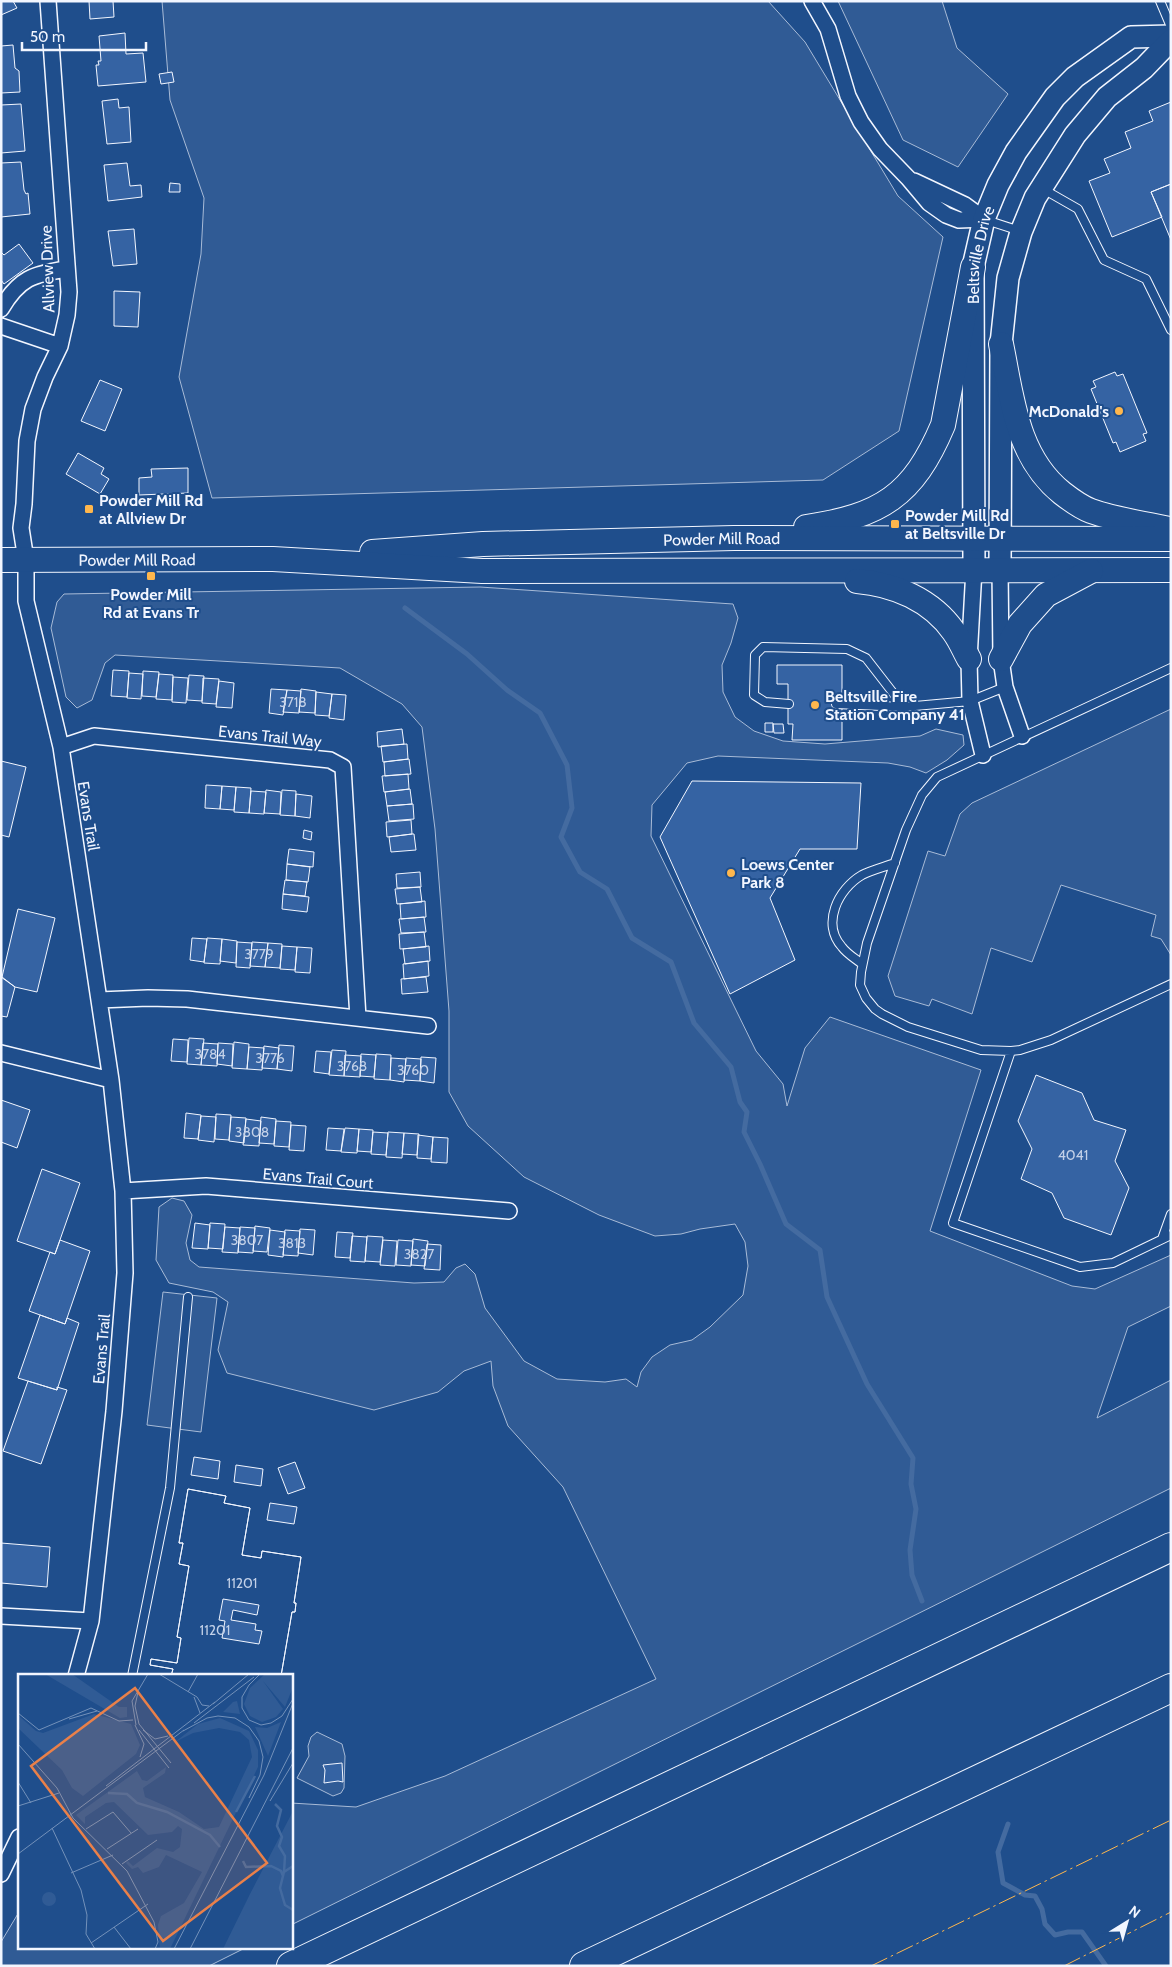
<svg xmlns="http://www.w3.org/2000/svg" width="1172" height="1967" viewBox="0 0 1172 1967" font-family="Cabin,sans-serif">
<rect width="100%" height="100%" fill="#1f4e8c"/>
<path fill="#305b95" stroke="#a8bbd7" d="M162 1H768L805 42 898 196 943 237 899 431 823 480 212 498 179 377 201 254 204 198 170 100Z
M838 1H942L957 48 1008 94 958 167 903 140Z
M480 587 733 604 738 618 731 643 722 665 723 692 735 717 754 731 783 741 825 744 920 736 936 729 963 735 964 745 947 760 926 773 910 767 888 763 718 756 687 763 652 805 651 836 756 1051 783 1084 787 1106 805 1048 830 1017 981 1070 930 1231 1072 1286 1095 1289 1171 1255V1306L1128 1327 1097 1418 1171 1380V1488L291 1925V1803L356 1807 445 1776 656 1679 563 1487 508 1426 493 1386 491 1361 464 1371 438 1392 374 1410 227 1373 218 1350 228 1302 213 1292 169 1283 156 1260 159 1207 172 1198 184 1201 192 1215 186 1243 190 1260 199 1267 414 1283 444 1282 456 1268 465 1264 475 1274 485 1308 524 1361 557 1379 605 1382 626 1379 637 1387 641 1372 652 1357 670 1345 692 1340 710 1327 743 1295 748 1266 745 1242 735 1224 700 1229 681 1234 655 1236 599 1215 524 1177 468 1126 449 1092V1011L435 829 422 727 402 704 340 668 115 655 105 663 92 700 77 708 66 697 51 628 57 602 64 594Z
M1171 709V955L1161 939 1151 936 1156 915 1061 885 1032 962 991 948 972 1014 932 999 929 1006 895 996 888 976 928 851 945 856 960 814 972 803Z
M163 1292 217 1298 201 1432 147 1425Z
M317 1732 342 1744 345 1756 344 1788 341 1793 333 1796 297 1778 309 1756 308 1746 311 1737Z
M19 1912V1948H245L209 1966H1V1942Z"/>
<g fill="none" stroke-linecap="round" stroke-linejoin="round">
<path stroke="#446ba0" stroke-width="5" d="M405 608 467 654 507 690 540 713 567 765 572 808 561 837 580 872 607 889 632 938 671 962 694 1023 731 1067 740 1102 747 1112 744 1132 760 1164 786 1224 820 1250 827 1297 867 1384 913 1458 911 1484 916 1509 910 1550 912 1575 922 1601
M1008 1824 998 1852 1003 1883 1025 1895 1035 1896 1042 1909 1045 1924 1055 1935 1068 1932H1082L1106 1966"/>
</g>
<path fill="#3563a3" stroke="#f2f6ff" fill-rule="evenodd" d="M1 1H13L17 8 1 15Z
M89 1H113L114 17 90 19Z
M125 33 126 54 143 53 146 82 98 86 96 65H99L98 61H101L99 36Z
M13 45 15 68 19 71 20 92 1 93V46Z
M172 72 174 82 161 84 159 74Z
M118 99 119 108 129 107 131 142 107 144 102 101Z
M1171 102V184L1151 192 1162 217 1112 237 1089 181 1110 173 1104 159 1131 148 1125 132 1153 121 1149 111Z
M21 104 25 151 1 153V105Z
M21 162 24 190 26 194 28 193 30 214 1 217V163Z
M127 163 130 186 141 185 142 197 108 201 104 165Z
M170 183 180 184V192H169Z
M1171 184V240L1151 192Z
M134 229 137 264 113 266 108 231Z
M19 244 33 263 4 284 1 280V252L4 255Z
M114 291 140 292 138 327 114 326Z
M1115 372 1117 376 1123 374 1147 433 1143 434 1146 441 1120 452 1116 442 1113 443 1091 389 1096 387 1093 381Z
M100 380 122 389 105 431 81 421Z
M78 453 104 468 101 474 109 479 100 494 66 474Z
M188 468V493L139 495V478L152 477 151 469Z
M777 665H842V740H792L793 724H788V684H777Z
M113 670 129 671 127 697 111 696Z
M143 671 159 672 156 697 142 696Z
M129 673 143 674 141 699 127 698Z
M159 674 173 675 172 700 156 699Z
M189 675 204 676 202 701 187 700Z
M173 677 188 678 186 703 172 702Z
M203 678 219 679 216 704 202 703Z
M219 681 234 683 232 708 216 707Z
M271 689 287 690 283 715 269 713Z
M301 689 316 691 315 713 299 712Z
M287 690 301 691 299 713 283 712Z
M316 692 332 694 329 716 315 715Z
M332 694 346 695 344 720 329 718Z
M765 723H773V732H765Z
M773 724H783L784 733H774Z
M402 729 404 744 378 747 377 732Z
M407 744 408 759 383 762 381 746Z
M409 759 411 774 385 776 384 762Z
M1 761 26 767 9 837 1 835Z
M408 774 409 789 384 792 382 776Z
M692 781 861 783 857 849H800L770 898 795 960 730 994 660 837Z
M206 785 222 786 220 809 205 808Z
M222 786 236 787 234 810 220 809Z
M236 787 251 788 249 813 234 812Z
M410 789 412 804 387 806 385 792Z
M266 790 281 792 280 814 264 813Z
M282 790 296 791 295 816 280 815Z
M251 791 266 792 264 814 249 813Z
M296 794 312 796 310 818 295 816Z
M413 804 414 819 389 821 387 806Z
M411 820 412 834 387 837 386 822Z
M304 830 312 832 311 840 303 838Z
M412 834H414L416 850 391 852 389 837Z
M289 849 314 852 313 867 287 864Z
M287 864 310 867 308 882 286 880Z
M420 872 421 887 397 888 396 874Z
M285 880 307 882 305 896 283 894Z
M420 887 422 902 397 904 395 889Z
M283 894 309 897 307 912 282 909Z
M425 901 426 917 401 919 400 904Z
M18 909 55 918 37 992 15 987 2 977Z
M424 917 426 932 401 933 399 919Z
M424 932 426 947 400 949 399 934Z
M192 938 207 939 204 962 190 960Z
M207 938 222 939 220 964 204 963Z
M222 939 237 941 236 963 220 961Z
M237 942 252 943 250 968 236 967Z
M252 942 268 943 265 967 250 966Z
M268 943 282 944 280 968 265 967Z
M282 946 297 947 295 970 280 969Z
M429 946 430 961 405 964 403 949Z
M297 947 312 948 310 973 295 972Z
M428 961 429 976 404 979 403 964Z
M1 977 15 987 7 1017 1 1016Z
M426 977 428 992 402 994 401 979Z
M189 1038 204 1039 201 1065 187 1064Z
M173 1039 188 1040 187 1062 171 1061Z
M234 1042 249 1044 247 1069 232 1068Z
M203 1043 218 1044 217 1066 201 1065Z
M218 1043 233 1044 232 1066 217 1064Z
M279 1045 294 1046 292 1071 277 1069Z
M264 1046 279 1048 277 1069 262 1068Z
M249 1047 264 1048 262 1070 247 1069Z
M332 1050 346 1051 344 1076 329 1075Z
M316 1051 331 1052 329 1074 314 1072Z
M361 1054 376 1055 374 1077 360 1076Z
M376 1054 391 1055 390 1080 374 1079Z
M345 1055 361 1056 360 1077 344 1076Z
M421 1057 436 1058 434 1083 420 1081Z
M391 1058 406 1059 404 1082 390 1080Z
M406 1058 421 1059 420 1081 404 1080Z
M1036 1075 1082 1093 1094 1120 1126 1130 1115 1161 1129 1188 1111 1235 1064 1218 1052 1193 1021 1179 1032 1149 1018 1121Z
M1 1100 30 1110 17 1148 1 1142Z
M186 1113 201 1115 198 1139 184 1138Z
M216 1114 231 1115 229 1140 215 1139Z
M201 1116 216 1117 214 1142 198 1140Z
M231 1117 246 1118 244 1143 229 1141Z
M261 1117 276 1119 274 1144 259 1143Z
M246 1119 261 1121 259 1146 243 1145Z
M276 1121 291 1122 289 1147 274 1146Z
M291 1125 306 1126 304 1151 289 1150Z
M328 1128 344 1129 341 1151 326 1150Z
M345 1128 359 1129 357 1153 341 1152Z
M359 1129 373 1130 371 1152 357 1151Z
M373 1132 388 1133 386 1155 371 1154Z
M388 1132 404 1133 402 1158 386 1157Z
M404 1133 419 1134 417 1155 402 1154Z
M418 1135 433 1137 431 1159 417 1158Z
M433 1137 448 1138 447 1163 431 1162Z
M42 1169 80 1183 55 1254 17 1241Z
M195 1223 210 1225 208 1249 192 1248Z
M210 1223 225 1224 223 1249 208 1248Z
M255 1226 270 1228 267 1252 253 1251Z
M225 1227 240 1228 238 1253 222 1252Z
M240 1227 255 1228 253 1253 238 1252Z
M300 1229 315 1230 313 1255 298 1253Z
M270 1230 285 1232 283 1257 268 1255Z
M285 1230 300 1231 298 1256 283 1255Z
M337 1232 353 1233 350 1258 335 1257Z
M352 1236 367 1237 365 1262 350 1261Z
M367 1236 383 1237 380 1262 365 1261Z
M413 1239 428 1241 425 1266 411 1265Z
M60 1240 90 1251 65 1324 29 1311 50 1252 55 1254Z
M383 1240 397 1241 395 1266 380 1265Z
M398 1240 413 1241 411 1266 396 1265Z
M427 1244 441 1245 440 1270 424 1269Z
M40 1315 65 1324 67 1318 79 1323 57 1390 18 1378Z
M28 1381 57 1390V1387L67 1390 41 1464 3 1451Z
M194 1457 220 1461 218 1479 191 1475Z
M295 1462 305 1488 288 1494 278 1468Z
M236 1465 263 1469 261 1486 234 1482Z
M188 1489 226 1496 224 1503 250 1508 242 1555 261 1558 262 1551 301 1557 294 1603H296L295 1612H292L281 1676H171L173 1669 150 1665 151 1659 177 1663 181 1638 177 1637 189 1566 179 1564 183 1543H179ZM223 1599 259 1605 257 1615 233 1610 231 1620 256 1624 255 1630 262 1631 259 1644 222 1638 225 1621 219 1620Z
M188 1489 226 1496 224 1503 250 1508 242 1555 261 1558 262 1551 301 1557 294 1603H296L295 1612H292L281 1676H171L173 1669 150 1665 151 1659 177 1663 181 1638 177 1637 189 1566 179 1564 183 1543H179Z
M270 1503 297 1507 294 1524 267 1520Z
M1 1543 50 1547 47 1587 1 1583Z
M342 1763 343 1782 338 1781 324 1783 325 1770 323 1765Z"/>
<g fill="none" stroke-linecap="round" stroke-linejoin="round">
<g stroke="#f2f6ff" stroke-width="10">
<path id="lane" d="M1160 1 1171 27
M1043 189 1078 209 1104 260 1146 279 1171 330
M986 220 1020 231
M1171 668 937 777 922 795 906 830 867 943 861 972 860 985 866 998 875 1009 882 1014 908 1027 981 1050 1011 1051 1020 1050 1051 1040 1171 984
M789 704 765 702 754 695 755 655 763 647 847 649 866 658 904 707
M836 704 904 707 970 701 1005 687
M862 964C856 959 847 954 842 947 821 924 838 889 862 875 872 870 884 867 895 863
M1011 1051 953 1223 1080 1267 1113 1263 1171 1235
M1162 1239 1171 1214
M132 1676 170 1488 188 1297"/>
</g>
<g stroke="#f2f6ff" stroke-width="18">
<path id="street" d="M48 1 69 292 67 315 60 346 45 377 33 409 27 441 24 504 21 528 26 560V601L61 747 111 1080 123 1191 125 1273 114 1411 91 1621 76 1676
M812 1 828 29 848 96 861 122 880 149 908 178 929 203 946 215 959 220 984 219
M914 181 965 205 984 219
M1 309C19 278 33 274 67 269
M1 326 60 346
M974 569 969 659 970 701 983 755
M1000 569 1001 659 1005 687 1022 736
M61 747 94 736 330 760 343 767 358 1018
M99 1000 148 998 187 999 428 1026
M1 1053 111 1080
M123 1191 206 1186 509 1211
M1 1616 91 1621
M1 1874 19 1837"/>
</g>
<g stroke="#f2f6ff" stroke-width="24">
<g id="secondary">
<path id="s1" d="M974 569 973 267 984 219 998 185 1016 152 1055 97 1075 77 1131 37 1171 36"/>
<path d="M1000 569 1001 344 1008 278 1021 232 1035 198 1075 135 1107 97 1144 68 1171 40"/>
</g>
</g>
<g stroke="#f2f6ff" stroke-width="26">
<g id="primary">
<path d="M1001 344C1012 397 1016 456 1062 493 1071 500 1080 507 1091 511 1116 520 1143 523 1169 529"/>
<path d="M806 527C881 516 913 496 943 425L973 267"/>
<path id="s2" d="M372 552 483 544 734 538 1171 539"/>
<path id="s3" d="M1 560 273 559 482 571 1171 570"/>
<path d="M857 581C894 584 932 600 954 632 960 640 964 650 969 659"/>
<path d="M1001 659 1020 624 1046 595 1091 571"/>
</g>
</g>
<g stroke="#f2f6ff" stroke-width="30">
<path id="highway" d="M291 1966 1171 1547
M584 1966 1171 1688"/>
</g>
<use href="#lane" stroke="#1f4e8c" stroke-width="8"/>
<use href="#street" stroke="#1f4e8c" stroke-width="15"/>
<use href="#secondary" stroke="#1f4e8c" stroke-width="21"/>
<use href="#primary" stroke="#1f4e8c" stroke-width="24"/>
<use href="#highway" stroke="#1f4e8c" stroke-width="28"/>
<path stroke="#ffb74d" stroke-width="1" stroke-dasharray="18 4 2.5 4" stroke-linecap="butt" d="M871 1966 1171 1820
M1064 1966 1171 1912"/>
</g>
<g fill="#ffb74d" stroke="#1f4e8c" stroke-width="2">
<circle cx="1119" cy="411" r="5"/>
<rect x="84" y="504" width="10" height="10" rx="2.5"/>
<rect x="890" y="519" width="10" height="10" rx="2.5"/>
<rect x="146" y="571" width="10" height="10" rx="2.5"/>
<circle cx="815" cy="705" r="5"/>
<circle cx="731" cy="873" r="5"/>
</g>
<g text-anchor="middle" stroke-width="4" stroke-linejoin="round" paint-order="stroke">
<g font-size="14" fill="#c3d1e8">
<text x="293" y="707">3718</text>
<text x="259" y="959">3779</text>
<text x="210" y="1059">3784</text>
<text x="270" y="1063">3776</text>
<text x="352" y="1071">3768</text>
<text x="413" y="1075">3760</text>
<text x="252" y="1137">3808</text>
<text x="1073" y="1160">4041</text>
<text x="247" y="1245">3807</text>
<text x="292" y="1248">3813</text>
<text x="419" y="1259">3827</text>
<text x="242" y="1588">11201</text>
<text x="215" y="1635">11201</text>
</g>
<g font-size="16" fill="#f2f6ff" stroke="#1f4e8c">
<text dy="6" stroke="none"><textPath href="#s1" startOffset="315">Beltsville Drive</textPath></text>
<text transform="translate(47 269) rotate(-92)" y="6">Allview Drive</text>
<text dy="6" stroke="none"><textPath href="#s2" startOffset="350">Powder Mill Road</textPath></text>
<text dy="6" stroke="none"><textPath href="#s3" startOffset="136">Powder Mill Road</textPath></text>
<text transform="translate(270 736) rotate(6)" y="6">Evans Trail Way</text>
<text transform="translate(89 816) rotate(81)" y="6">Evans Trail</text>
<text transform="translate(318 1178) rotate(5)" y="6">Evans Trail Court</text>
<text transform="translate(101 1349) rotate(-85)" y="6">Evans Trail</text>
</g>
<g font-size="16" font-weight="bold" fill="#f2f6ff" stroke="#1f4e8c" text-anchor="start">
<text x="1109" y="417" text-anchor="end">McDonald's</text>
<text x="99" y="506">Powder Mill Rd<tspan x="99" dy="18">at Allview Dr</tspan></text>
<text x="905" y="521">Powder Mill Rd<tspan x="905" dy="18">at Beltsville Dr</tspan></text>
<text x="151" y="600" text-anchor="middle">Powder Mill<tspan x="151" dy="18">Rd at Evans Tr</tspan></text>
<text x="825" y="702">Beltsville Fire<tspan x="825" dy="18">Station Company 41</tspan></text>
<text x="741" y="870">Loews Center<tspan x="741" dy="18">Park 8</tspan></text>
</g>
</g>
<g transform="translate(18 1674)">
<rect width="275" height="275" fill="#1f4e8c"/>
<path d="M27 0H54L101 33H109V43L102 44ZM247 0H275V13L267 33 245 7 265 35 258 43 244 48 232 42 226 30 232 14ZM219 27 222 40 205 38 215 28ZM76 40 113 50 122 71 118 80 65 122 54 114 44 96 0 54V41L18 57 25 59ZM202 44 231 57 240 76V93L152 275H142L140 251 143 242 166 229 184 198 148 181 141 193 125 199 120 193 114 195 108 189 110 187 115 192 139 174 155 178 162 173 164 155 160 152 154 158 130 161 96 128 88 129 67 143V150L58 141 119 97 124 106 129 107 148 93 147 99 125 114 127 123 161 138 186 155 201 153 234 83 231 66 222 58 201 54 175 59 157 68 180 50ZM263 48 250 82 237 53 249 54ZM275 137V275H205L232 220ZM24 225a7 7 0 1 1 14 0a7 7 0 1 1-14 0Z" fill="#305b95"/>
<path fill="none" stroke="#446ba0" stroke-width="2.5" d="M90 119 109 120 119 129 149 138 192 161 202 173M257 130 263 136 259 152 264 163 261 172 267 182 266 198M218 138 237 102M225 187 228 193 253 192 263 197 265 202M275 192 266 198 262 214 267 231 275 236"/>
<path fill="none" stroke="#7391ba" stroke-width="1" d="M141 0 179 23 184 31 191 32M242 0 231 11 224 23V34L231 46 243 51 253 49 264 42 275 25M120 18 117 32 121 50 153 89M170 18 180 0M176 23 182 39M195 30 231 0M0 39 21 56 73 34 101 47 115 46M51 45 79 37M176 49 236 3M117 51 126 70 122 83M118 51 114 27 130 0M121 56 151 94M125 56 137 65 150 62M165 57 189 44 200 42 217 44 231 53 241 67 245 83 242 101 231 124M0 70 39 114 55 144 109 197 136 248 140 268 137 275M0 108 13 129M88 112 197 28M252 127 275 89M0 132 41 119M34 154 63 216 69 241 68 260 77 275M68 155 95 138 113 159M89 175 120 155M0 180 166 56M104 190 139 166M53 199 95 181M96 253 113 275M73 269 130 230M156 275 246 101 275 29M172 275 275 74"/>
<path fill="#ea8049" fill-opacity="0.15" stroke="#ea8049" stroke-width="2.5" d="M117 14 249 189 145 267 13 92Z"/>
<rect width="275" height="275" fill="none" stroke="#f2f6ff" stroke-width="2.5"/>
</g>
<rect width="1172" height="1967" fill="none" stroke="#f2f6ff" stroke-width="5"/>
<g transform="translate(1127 1922) rotate(37)" stroke="#1f4e8c" stroke-width="4" paint-order="stroke">
<path d="M0-4L9 19L0 12L-9 19Z" fill="#f2f6ff"/>
<text y="-8" font-size="14" font-weight="bold" text-anchor="middle" fill="#f2f6ff">N</text>
</g>
<path d="M22 42v8h124v-8" fill="none" stroke="#f2f6ff" stroke-width="2.5"/>
<text x="30" y="42" font-size="15" fill="#f2f6ff" stroke="#1f4e8c" stroke-width="4" paint-order="stroke">50 m</text>
</svg>
